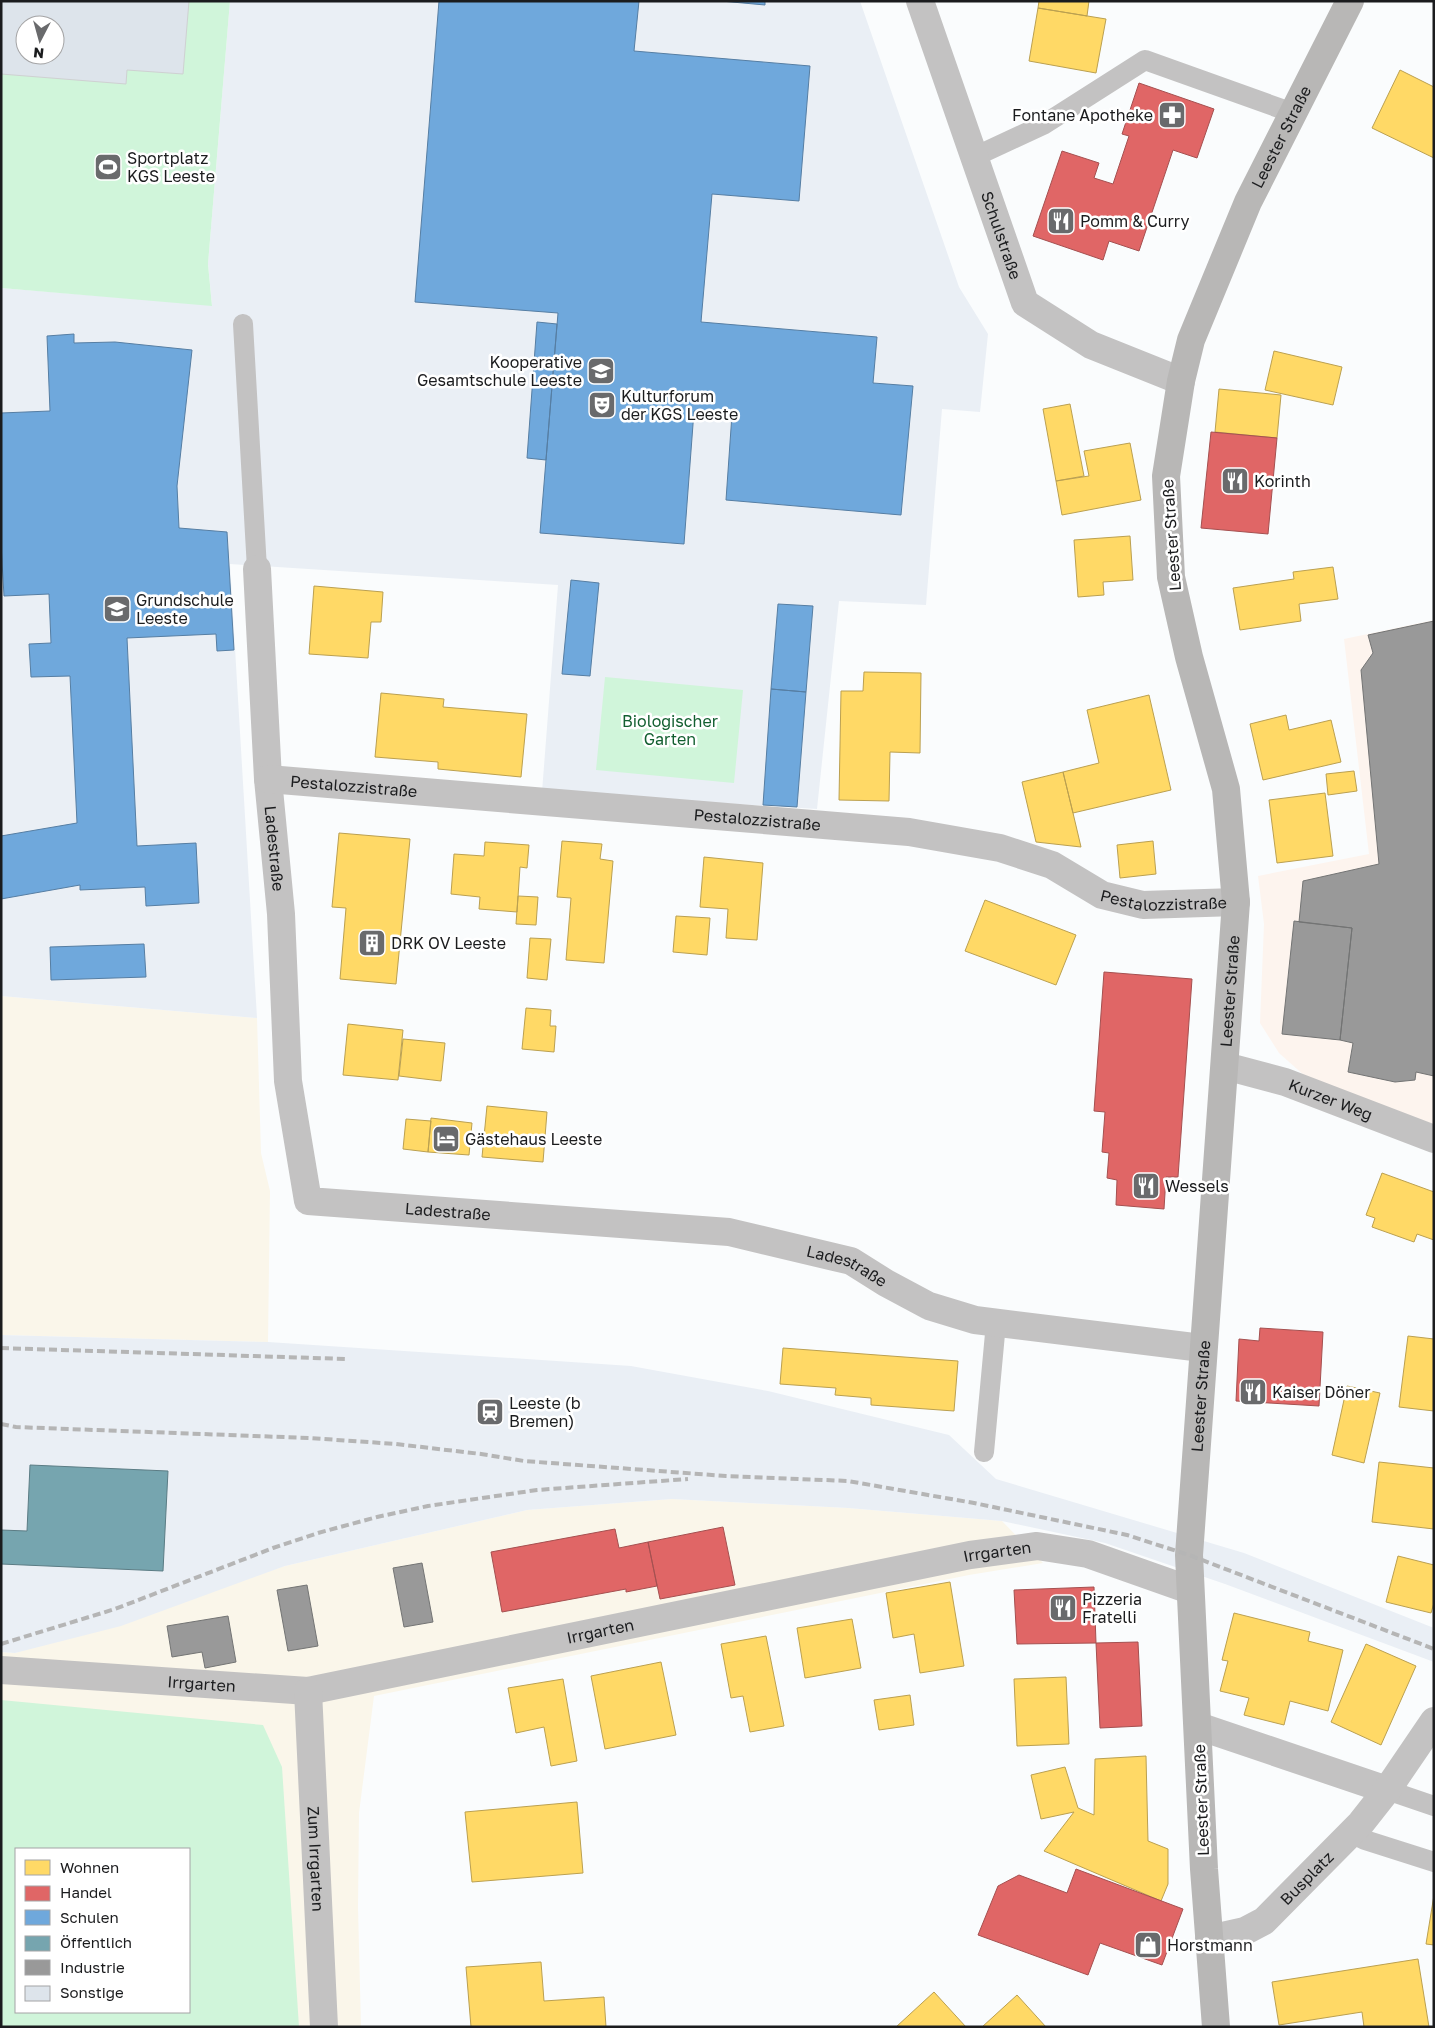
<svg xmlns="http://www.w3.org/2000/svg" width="1435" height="2028" viewBox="0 0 1435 2028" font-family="'Golos Text',sans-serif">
<rect width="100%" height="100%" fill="#fafcfd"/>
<path fill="#faf6ea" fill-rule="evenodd" d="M1 996 257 1018 261 1153 270 1191 268 1342 1 1335Z
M672 1499 848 1508 1002 1521 1043 1563 969 1575 374 1696 359 1813 358 1907 361 2027H1V1652L15 1653 285 1566 527 1510ZM16 1849H189V2012H16Z"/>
<path fill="#fdf4ee" d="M1434 620V1126L1306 1077 1279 1053 1260 1023 1264 924 1258 876 1369 854 1344 639Z"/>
<path fill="#eaeff5" d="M230 1H860L959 287 988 334 980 412 942 409 926 605 839 601 817 809 542 792 558 585 230 564 257 1018 1 996V288L212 305 208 264Z
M1 1335 268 1342 631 1366 768 1391 949 1435 996 1479 1244 1553 1434 1628V1662L1225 1584 1105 1543 1002 1521 848 1508 672 1499 527 1510 285 1566 121 1626 15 1653 1 1652Z"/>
<path fill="#d0f5da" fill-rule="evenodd" d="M1 1H230L208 264 212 306 1 288ZM25 25H55V55H25Z
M605 677 743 690 734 783 596 770Z
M1 1700 263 1725 282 1767 299 2027H1ZM16 1849H189V2012H16Z"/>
<path fill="#ffd966" stroke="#bba050" d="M1039 1H1089L1087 16 1038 8Z
M1038 8 1106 19 1096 73 1029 61Z
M1400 70 1434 87V158L1372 128Z
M1274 351 1342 367 1333 405 1265 390Z
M1219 389 1281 395 1277 438 1215 432Z
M1070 404 1084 476 1056 481 1043 409Z
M1130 443 1141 500 1062 515 1056 481 1089 476 1084 451Z
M1130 536 1133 580 1103 582 1104 595 1078 597 1074 540Z
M1333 567 1338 599 1299 604 1301 621 1240 630 1233 588 1294 579 1293 572Z
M314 586 383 592 381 622H371L368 658 309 654Z
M864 672 921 673 920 753 890 752 889 801 839 800 841 691H863Z
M381 693 444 699 443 707 527 714 521 777 438 769V762L375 757Z
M1149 695 1171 790 1073 813 1063 772 1099 763 1087 710Z
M1286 715 1289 730 1331 720 1341 762 1263 780 1250 724Z
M1354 771 1357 791 1328 795 1326 774Z
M1063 772 1073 813 1081 847 1036 842 1022 782Z
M1325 793 1333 856 1277 863 1269 800Z
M339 833 410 839 396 984 340 979 346 908 332 907Z
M562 841 602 844 600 859 613 861 604 963 566 960 571 898 557 897Z
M1153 841 1156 874 1120 878 1117 845Z
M485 842 529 845 527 868 520 867 517 912 479 909 480 897 451 894 454 854 484 856Z
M704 857 763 863 757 940 726 938 728 909 700 907Z
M518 896 538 897 536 925 516 924Z
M985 900 1076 935 1056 985 965 951Z
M676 916 710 918 707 955 673 952Z
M530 938 551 939 547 980 527 978Z
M526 1008 551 1010 550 1026H556L554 1052 522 1049Z
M348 1024 403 1030 398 1080 343 1075Z
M403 1039 445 1043 441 1081 399 1076Z
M487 1106 547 1112 543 1162 482 1157Z
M431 1118 472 1123 469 1155 428 1152Z
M406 1119 431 1121 428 1152 403 1149Z
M1382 1173 1434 1192V1240L1417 1234 1414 1242 1372 1227 1375 1218 1366 1215Z
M1408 1336 1434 1339V1411L1399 1407Z
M783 1348 958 1361 954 1411 871 1405V1398L835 1395 836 1388 780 1384Z
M1347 1386 1380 1393 1364 1463 1332 1455Z
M1379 1462 1434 1468V1529L1372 1522Z
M1398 1556 1434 1565V1603L1431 1613 1386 1602Z
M950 1582 964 1666 920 1673 914 1634 893 1638 886 1593Z
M1234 1613 1310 1632 1308 1641 1343 1650 1328 1711 1290 1701 1284 1725 1244 1715 1249 1698 1220 1691 1228 1661 1222 1660Z
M852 1619 861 1668 805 1678 797 1628Z
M766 1636 784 1726 750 1732 743 1696 731 1698 721 1644Z
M1366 1644 1416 1666 1381 1745 1331 1722Z
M661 1662 676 1735 605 1749 591 1676Z
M1066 1677 1069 1744 1017 1746 1014 1679Z
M563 1679 577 1761 551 1766 544 1727 516 1733 508 1688Z
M910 1695 914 1725 879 1730 874 1700Z
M1146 1756 1148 1841 1168 1849V1884L1161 1901 1044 1851 1074 1812 1041 1819 1031 1775 1065 1767 1078 1808 1094 1815 1095 1759Z
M577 1802 583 1873 472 1882 465 1812Z
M1434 1895V1945L1426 1944Z
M1418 1959 1429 2027H1364L1362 2012 1279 2025 1272 1982Z
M541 1962 544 2001 604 1997 606 2027H471L466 1967Z
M934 1992 966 2027H896Z
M1017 1995 1046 2027H982Z"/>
<path fill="#e06666" stroke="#a55050" d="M1139 83 1214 109 1197 158 1173 150 1139 251 1109 241 1103 260 1033 236 1062 151 1099 163 1094 178 1113 184 1129 136 1122 134Z
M1211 432 1277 438 1268 534 1201 528Z
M1104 972 1192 979 1178 1177H1166L1164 1209 1116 1205 1117 1180 1107 1178 1109 1153 1102 1152 1105 1112 1094 1111Z
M1260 1328 1323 1332 1319 1406 1236 1401 1239 1339 1259 1341Z
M723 1527 735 1585 660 1599 648 1542Z
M615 1529 619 1548 648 1542 657 1586 626 1592V1589L502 1612 491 1552Z
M1094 1587 1096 1643 1017 1644 1014 1590Z
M1138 1642 1142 1726 1100 1728 1096 1643Z
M1076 1869 1183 1909 1162 1965 1100 1943 1088 1975 978 1935 998 1886 1019 1875 1067 1893Z"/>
<path fill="#6fa8dc" stroke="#567ea3" d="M439 1H639L634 51 810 66 799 201 712 194 701 322 877 337 873 383 913 386 901 515 726 500 732 414 694 411 684 544 540 533 558 313 415 302Z
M721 1H765V5Z
M537 322 557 324 546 460 527 458Z
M74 334V343L115 342 192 350 177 486 179 528 227 532 234 650 217 651 216 634 127 638 137 846 196 843 199 903 146 906 145 887 80 890V885L1 899V836L77 823 70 676 31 677 29 644 51 643 49 594 4 596 1 544V413L50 411 47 336Z
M571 580 599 583 590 676 562 674Z
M778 604 813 606 806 692 771 689Z
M771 689 806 692 797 807 763 805Z
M144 944 146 977 51 980 50 947Z"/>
<path fill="#76a5af" stroke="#5b7c84" d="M30 1465 168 1471 163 1571 1 1564V1530L27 1531Z"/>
<path fill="#999" stroke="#737474" d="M1434 621V1076L1416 1072 1415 1080 1395 1082 1348 1072 1353 1043 1340 1040 1352 928 1299 922 1303 881 1379 864 1361 670 1373 653 1368 635Z
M1294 921 1352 928 1340 1040 1282 1034Z
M422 1563 433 1622 404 1627 393 1568Z
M307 1585 318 1646 288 1651 277 1590Z
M228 1616 236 1662 205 1668 202 1652 172 1657 167 1626Z"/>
<path fill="#dde4eb" stroke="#cfd1d2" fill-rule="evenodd" d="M1 1H189L183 74 127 70 126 84 1 74ZM25 25H55V55H25Z"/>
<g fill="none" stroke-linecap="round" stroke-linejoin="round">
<path stroke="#c3c2c2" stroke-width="20" d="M974 157 1043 125 1145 60 1293 113
M243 324 257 569
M984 1452 996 1323
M1387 1790 1434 1806
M1351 1833 1365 1840 1434 1862"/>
<g stroke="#c3c2c2" stroke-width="28">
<path id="s1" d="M920 1 1025 303 1091 345 1181 381"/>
<path id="s2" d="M257 569 268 779 281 914 288 1081 308 1201 729 1232 851 1261 886 1283 929 1306 975 1320 1202 1348"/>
<path id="s3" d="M268 779 909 832 1000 848 1052 865 1102 895 1143 905 1236 902"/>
<path id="s4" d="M1225 1066 1285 1082 1434 1139"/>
<path id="s5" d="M1 1670 308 1691 970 1555 1037 1546 1088 1554 1190 1590"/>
<path id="s6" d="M308 1691 324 2027"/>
<path d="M1198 1726 1387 1790"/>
<path id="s7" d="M1209 1939 1245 1931 1264 1921 1361 1823 1387 1790 1434 1721"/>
</g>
<path stroke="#b8b7b6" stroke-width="28" id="s8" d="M1216 2027 1204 1869 1189 1555 1236 902 1226 789 1189 657 1171 577 1166 476 1181 381 1191 340 1248 202 1350 1"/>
<path stroke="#b5b5b5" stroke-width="4" stroke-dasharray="8 4" stroke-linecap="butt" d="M1 1348 347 1359
M1 1424 16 1427 309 1438 396 1444 481 1454 524 1461 726 1476 848 1481 974 1503 1127 1535 1189 1555 1434 1649
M1 1644 115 1609 273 1548 318 1533 377 1517 428 1506 537 1490 688 1479"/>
</g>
<defs>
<g id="pharmacy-square" transform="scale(1.4375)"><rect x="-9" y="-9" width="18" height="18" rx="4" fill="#696a6c" stroke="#fff"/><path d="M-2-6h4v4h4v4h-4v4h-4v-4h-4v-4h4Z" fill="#fff"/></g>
<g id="stadium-square" transform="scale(1.4375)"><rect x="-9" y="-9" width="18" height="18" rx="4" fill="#696a6c" stroke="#fff"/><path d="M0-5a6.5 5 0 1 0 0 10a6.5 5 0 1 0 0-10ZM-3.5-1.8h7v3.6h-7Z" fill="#fff"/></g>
<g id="restaurant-square" transform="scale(1.4375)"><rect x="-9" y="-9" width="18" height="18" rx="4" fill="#696a6c" stroke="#fff"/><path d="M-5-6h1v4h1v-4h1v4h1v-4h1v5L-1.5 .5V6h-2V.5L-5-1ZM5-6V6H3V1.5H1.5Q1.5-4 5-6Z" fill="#fff"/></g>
<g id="school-square" transform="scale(1.4375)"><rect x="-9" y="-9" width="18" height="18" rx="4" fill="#696a6c" stroke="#fff"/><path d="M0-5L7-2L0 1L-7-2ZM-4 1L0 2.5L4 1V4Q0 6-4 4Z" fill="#fff"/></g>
<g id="theatre-square" transform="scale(1.4375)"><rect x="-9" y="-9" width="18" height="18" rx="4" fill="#696a6c" stroke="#fff"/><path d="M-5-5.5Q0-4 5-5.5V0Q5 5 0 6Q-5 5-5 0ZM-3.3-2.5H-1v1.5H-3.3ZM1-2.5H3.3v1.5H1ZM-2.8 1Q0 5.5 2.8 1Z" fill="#fff"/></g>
<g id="building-square" transform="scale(1.4375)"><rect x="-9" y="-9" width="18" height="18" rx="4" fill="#696a6c" stroke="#fff"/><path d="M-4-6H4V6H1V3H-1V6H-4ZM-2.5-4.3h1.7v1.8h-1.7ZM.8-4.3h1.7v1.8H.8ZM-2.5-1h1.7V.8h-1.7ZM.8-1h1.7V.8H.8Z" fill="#fff"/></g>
<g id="hotel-square" transform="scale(1.4375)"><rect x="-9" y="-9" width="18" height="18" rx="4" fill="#696a6c" stroke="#fff"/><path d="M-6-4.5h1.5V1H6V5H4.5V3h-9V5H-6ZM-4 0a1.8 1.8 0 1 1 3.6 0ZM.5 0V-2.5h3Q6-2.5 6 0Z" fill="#fff"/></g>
<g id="station-square" transform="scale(1.4375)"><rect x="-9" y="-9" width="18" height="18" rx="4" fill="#696a6c" stroke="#fff"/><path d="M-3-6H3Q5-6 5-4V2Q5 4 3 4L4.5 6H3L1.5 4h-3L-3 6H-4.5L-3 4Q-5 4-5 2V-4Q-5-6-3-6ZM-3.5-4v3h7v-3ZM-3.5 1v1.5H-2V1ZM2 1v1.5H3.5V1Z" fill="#fff"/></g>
<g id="shop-square" transform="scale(1.4375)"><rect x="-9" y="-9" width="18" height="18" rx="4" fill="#696a6c" stroke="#fff"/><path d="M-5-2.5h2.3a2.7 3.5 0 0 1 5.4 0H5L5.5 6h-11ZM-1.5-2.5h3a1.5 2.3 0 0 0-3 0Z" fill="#fff"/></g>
</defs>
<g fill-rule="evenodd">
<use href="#pharmacy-square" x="1172" y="115"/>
<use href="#stadium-square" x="108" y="167"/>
<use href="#restaurant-square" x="1061" y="221"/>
<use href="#school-square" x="601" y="371"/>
<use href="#theatre-square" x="602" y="405"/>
<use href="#restaurant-square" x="1235" y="481"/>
<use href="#school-square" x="117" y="609"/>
<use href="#building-square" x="372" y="943"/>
<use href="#hotel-square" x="446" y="1139"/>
<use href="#restaurant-square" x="1146" y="1186"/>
<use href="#restaurant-square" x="1253" y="1392"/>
<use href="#station-square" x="490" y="1412"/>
<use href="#restaurant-square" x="1063" y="1608"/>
<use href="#shop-square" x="1148" y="1945"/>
</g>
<g text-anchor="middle" stroke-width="5" stroke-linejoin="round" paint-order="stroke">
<g font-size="16" fill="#1b1c1e" stroke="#fff" text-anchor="start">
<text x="1153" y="121" text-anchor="end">Fontane Apotheke</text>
<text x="127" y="164">Sportplatz<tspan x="127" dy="18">KGS Leeste</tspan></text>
<text x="1080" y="227">Pomm &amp; Curry</text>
<text x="582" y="368" text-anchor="end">Kooperative<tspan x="582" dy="18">Gesamtschule Leeste</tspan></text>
<text x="621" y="402">Kulturforum<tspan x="621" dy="18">der KGS Leeste</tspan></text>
<text x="1254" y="487">Korinth</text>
<text x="136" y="606">Grundschule<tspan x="136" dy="18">Leeste</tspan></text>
<text x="391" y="949">DRK OV Leeste</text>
<text x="465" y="1145">Gästehaus Leeste</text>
<text x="1165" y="1192">Wessels</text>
<text x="1272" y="1398">Kaiser Döner</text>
<text x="509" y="1409">Leeste (b<tspan x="509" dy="18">Bremen)</tspan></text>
<text x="1082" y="1605">Pizzeria<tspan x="1082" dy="18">Fratelli</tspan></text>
<text x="1167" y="1951">Horstmann</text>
</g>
<g font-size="16" fill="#1b1c1e" stroke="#fff">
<text dy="6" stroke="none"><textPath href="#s8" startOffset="1922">Leester Straße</textPath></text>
<text dy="6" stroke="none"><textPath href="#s1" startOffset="248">Schulstraße</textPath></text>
<text transform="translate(1171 535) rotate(-94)" y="6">Leester Straße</text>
<text dy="6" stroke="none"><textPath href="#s3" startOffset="86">Pestalozzistraße</textPath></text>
<text dy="6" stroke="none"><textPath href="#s3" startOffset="491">Pestalozzistraße</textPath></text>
<text dy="6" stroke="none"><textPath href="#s2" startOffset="280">Ladestraße</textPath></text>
<text dy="6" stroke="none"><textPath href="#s3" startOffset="911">Pestalozzistraße</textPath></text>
<text dy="6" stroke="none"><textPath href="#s8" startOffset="1038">Leester Straße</textPath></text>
<text dy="6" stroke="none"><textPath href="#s4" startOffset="111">Kurzer Weg</textPath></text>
<text dy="6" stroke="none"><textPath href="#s2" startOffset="775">Ladestraße</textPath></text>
<text dy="6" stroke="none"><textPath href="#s2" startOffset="1180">Ladestraße</textPath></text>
<text dy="6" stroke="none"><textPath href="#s8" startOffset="632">Leester Straße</textPath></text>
<text dy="6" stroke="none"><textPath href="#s5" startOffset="1011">Irrgarten</textPath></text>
<text dy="6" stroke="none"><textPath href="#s5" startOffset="606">Irrgarten</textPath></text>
<text dy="6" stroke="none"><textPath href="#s5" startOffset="201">Irrgarten</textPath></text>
<text transform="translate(1201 1800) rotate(-92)" y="6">Leester Straße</text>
<text dy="6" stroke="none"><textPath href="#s6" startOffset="168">Zum Irrgarten</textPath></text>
<text dy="6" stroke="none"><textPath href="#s7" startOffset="119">Busplatz</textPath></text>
</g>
<g font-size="16" fill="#125f30" stroke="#fff">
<text x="670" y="727">Biologischer<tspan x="670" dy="18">Garten</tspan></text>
</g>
</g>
<rect width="1435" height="2028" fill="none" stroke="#1b1c1e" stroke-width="5"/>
<rect x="15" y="1848" width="175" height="165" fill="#ffffff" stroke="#a4a4a5"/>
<rect x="25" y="1860" width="25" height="15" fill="#ffd966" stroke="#a4a4a5"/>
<text x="60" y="1873" font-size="15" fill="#1b1c1e">Wohnen</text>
<rect x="25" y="1886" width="25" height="15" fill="#e06666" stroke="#a4a4a5"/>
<text x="60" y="1898" font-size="15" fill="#1b1c1e">Handel</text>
<rect x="25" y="1910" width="25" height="15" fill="#6fa8dc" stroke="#a4a4a5"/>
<text x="60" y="1923" font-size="15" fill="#1b1c1e">Schulen</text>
<rect x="25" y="1936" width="25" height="15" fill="#76a5af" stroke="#a4a4a5"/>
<text x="60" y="1948" font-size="15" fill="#1b1c1e">Öffentlich</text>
<rect x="25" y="1960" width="25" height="15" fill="#999999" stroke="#a4a4a5"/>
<text x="60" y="1973" font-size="15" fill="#1b1c1e">Industrie</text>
<rect x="25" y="1986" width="25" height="15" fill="#dde4eb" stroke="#a4a4a5"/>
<text x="60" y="1998" font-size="15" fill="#1b1c1e">Sonstige</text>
<g transform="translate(40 40) rotate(186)"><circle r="24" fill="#ffffff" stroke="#a4a4a5"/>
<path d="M0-4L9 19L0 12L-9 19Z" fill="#696a6c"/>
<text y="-8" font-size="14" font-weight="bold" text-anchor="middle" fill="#1b1c1e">N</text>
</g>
</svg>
